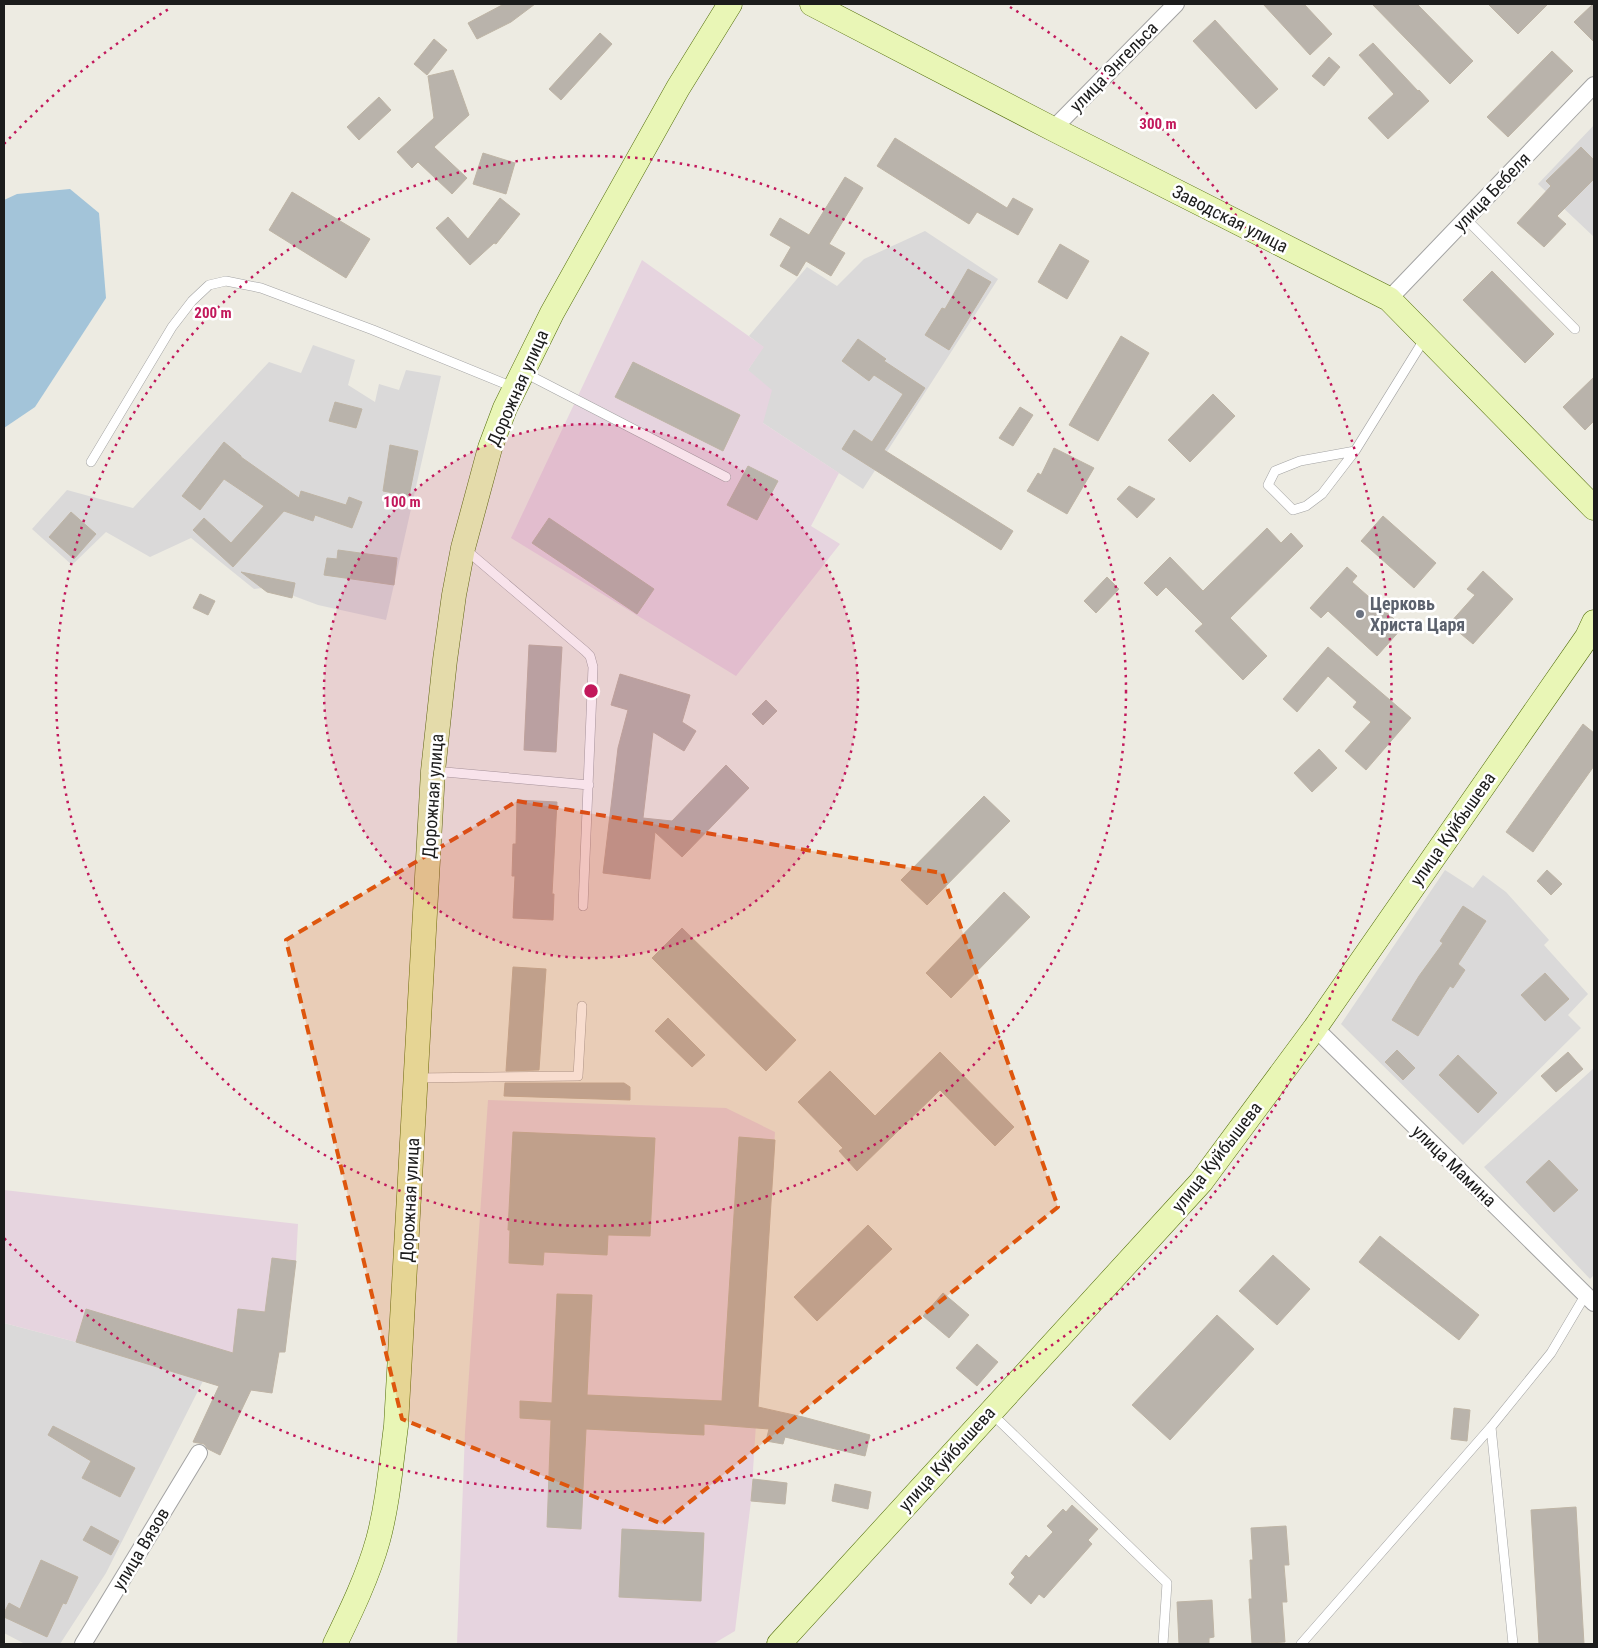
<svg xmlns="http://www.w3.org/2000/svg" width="1598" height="1648" viewBox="0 0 1598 1648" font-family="'Roboto Condensed',sans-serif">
<rect width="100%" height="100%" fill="#edebe2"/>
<path fill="#dad9d9" d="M1594 125V237L1538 184Z
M925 231 998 279 863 489 763 423 748 370 763 347 749 336 807 267 837 286 864 259Z
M313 345 355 360 348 385 375 402 379 384 399 390 406 370 441 376 386 620 318 605 270 587 254 589 191 538 150 557 106 532 72 565 32 529 67 490 133 508 269 362 301 373Z
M1445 870 1473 888 1483 875 1506 892 1549 940 1544 945 1588 994 1568 1015 1581 1028 1463 1145 1341 1024Z
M1594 1068V1275L1590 1279 1484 1167Z
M4 1323 76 1342 203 1381 106 1573 60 1644H25L4 1633Z"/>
<path fill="#e6d4df" d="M642 260 764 347 748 370 772 390 763 423 839 473 811 526 840 544 736 676 511 538Z
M488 1100 726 1108 775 1132 751 1501 735 1631 713 1644H457L465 1432Z
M4 1190 298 1224 296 1261 285 1352H279L272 1393 219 1386 76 1342 4 1323Z"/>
<path fill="#a3c4d9" d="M70 189 99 213 106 298 35 407 4 428V200L17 194Z"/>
<path fill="#b9b3ab" stroke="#beb4a5" d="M504 4H535L511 22 477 39 468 23Z
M1263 4H1304L1332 34 1310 55Z
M1372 4H1417L1473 61 1450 84Z
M1488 4H1548L1518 34Z
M1593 4H1594V42L1574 22Z
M1215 20 1278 89 1256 109 1193 41Z
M600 33 612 44 561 100 549 89Z
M434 39 447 50 427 75 414 64Z
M1373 43 1418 91 1419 90 1429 101 1388 139 1368 118 1394 94 1359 55Z
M1552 51 1573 71 1508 137 1487 117Z
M1329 57 1340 67 1324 86 1312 76Z
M453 70 469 115 434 147 467 178 452 194 418 162 412 168 397 152 434 118 428 76Z
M379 97 391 110 359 140 347 127Z
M895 138 1007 208 1013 198 1033 209 1018 235 977 212 969 224 877 166Z
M1581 147 1594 160V179L1557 216 1566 224 1544 247 1517 223 1551 186 1546 181Z
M483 153 515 163 506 194 473 184Z
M845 177 863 188 829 244 845 253 831 276 806 261 797 276 780 266 791 247 770 235 780 218 809 235Z
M292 192 370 239 346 278 269 230Z
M500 198 520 214 496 244 494 243 470 265 436 228 448 217 468 239Z
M1060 244 1089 261 1067 299 1038 282Z
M968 269 991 282 949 350 925 335 942 308 945 309Z
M1492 271 1554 334 1525 363 1463 300Z
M1121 336 1149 353 1098 441 1069 425Z
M858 339 886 359 884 361 925 388 884 450 1013 531 1001 550 842 449 854 430 872 442 903 394 874 375 869 381 842 361Z
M633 362 740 415 723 451 615 397Z
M1594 377V421L1585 430 1563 407Z
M1213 394 1235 416 1190 462 1168 440Z
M335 402 362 409 356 428 329 421Z
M1020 407 1033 415 1013 446 999 438Z
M224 442 241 456V457L299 498 301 491 346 505 349 497 362 502 352 528 315 515 313 521 284 511 233 567 193 530 204 518 231 543 264 506 224 479 200 510 182 496Z
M390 445 418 451 409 496 383 491Z
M1054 448 1094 468 1067 514 1027 491 1038 473 1041 475Z
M748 466 778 481 757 520 727 505Z
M1129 486 1155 499 1137 518 1117 499Z
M71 512 96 534 74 559 49 537Z
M1383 516 1436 563 1414 588 1361 541Z
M549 518 654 589 637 614 532 543Z
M1267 528 1281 543 1291 533 1303 546 1230 618 1267 656 1243 680 1195 631 1203 624 1166 587 1157 596 1144 583 1170 557 1203 591Z
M338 550 397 558 394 585 324 575 327 558 337 559Z
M1347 567 1357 576 1352 582 1403 627 1377 656 1328 611 1321 618 1310 608Z
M1483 571 1513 599 1473 644 1449 624 1475 595 1467 589Z
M241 572 295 583 292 598 267 592Z
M1107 577 1119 589 1096 613 1084 601Z
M200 594 215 601 208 615 193 608Z
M529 645 562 647 556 752 524 750Z
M1328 647 1411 718 1366 770 1345 751 1371 722 1353 707 1357 702 1328 676 1297 712 1283 699Z
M620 674 690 695 682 722 696 731 684 751 653 732 643 818 672 821 726 765 749 788 682 857 655 832 650 879 603 873 618 748 628 710 611 705Z
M766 700 777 711 763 725 752 714Z
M1583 724 1594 733V766L1533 852 1506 832Z
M1319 749 1337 768 1312 792 1294 773Z
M984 796 1010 821 927 905 901 880Z
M517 800 557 802 552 894H554L553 920 513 918 515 876H512L513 844H516Z
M1547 870 1562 884 1551 895 1537 881Z
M1004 892 1030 917 951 998 926 973Z
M1463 906 1486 921 1458 964 1465 970 1453 988 1450 986 1418 1036 1392 1020 1419 976 1443 943 1440 941Z
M682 928 796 1040 766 1071 652 958Z
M513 967 546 969 539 1070 506 1071Z
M1545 973 1569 999 1545 1021 1521 995Z
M668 1018 705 1055 692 1067 655 1031Z
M1397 1050 1415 1068 1403 1080 1385 1062Z
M940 1052 1014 1127 995 1146 940 1090 857 1171 839 1151 843 1148 798 1102 830 1071 875 1116Z
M1568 1052 1583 1069 1556 1092 1541 1076Z
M1458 1055 1497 1093 1478 1113 1439 1075Z
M505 1083H624L630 1087V1100L504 1096Z
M513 1132 655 1138 650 1236 608 1235 607 1255 544 1252 543 1265 509 1263 510 1230H508Z
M739 1137 775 1140 758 1407 803 1417 870 1435 865 1456 785 1437 783 1444 766 1441 769 1429 704 1424V1435L586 1429 581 1529 547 1527 551 1420 520 1418V1401L552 1403 557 1294 592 1295 587 1395 722 1401Z
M1549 1160 1578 1190 1554 1212 1526 1182Z
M868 1225 892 1249 817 1321 794 1297Z
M1380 1236 1479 1315 1459 1340 1359 1262Z
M1273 1255 1310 1289 1277 1325 1239 1291Z
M272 1258 296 1261 285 1352H279L272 1393 251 1390 220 1455 208 1449 204 1444 193 1442 219 1386 76 1342 86 1309 233 1353 238 1309 265 1312Z
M943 1293 969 1315 949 1338 923 1316Z
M1217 1315 1254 1349 1170 1440 1132 1405Z
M977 1344 998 1362 977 1386 956 1368Z
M1454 1408 1470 1410 1467 1441 1451 1439Z
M53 1426 135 1468 120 1497 82 1478 91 1461 48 1435Z
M753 1479 787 1483 785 1504 751 1501Z
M835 1484 871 1492 868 1509 832 1501Z
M1072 1505 1098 1529 1088 1540 1092 1544 1044 1598 1039 1594 1031 1604 1009 1584 1015 1577 1011 1573 1026 1555 1029 1558 1053 1532 1047 1526 1063 1509 1066 1512Z
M1576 1507 1584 1644H1539L1531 1510Z
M91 1526 119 1541 111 1555 83 1540Z
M1286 1526 1289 1565H1284L1287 1602H1282L1285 1642 1252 1644 1249 1599H1252L1250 1560H1253L1251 1528Z
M622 1529 704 1533 701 1601 619 1597Z
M41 1560 78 1577 66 1604 63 1603 47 1637 4 1617V1613L9 1603 20 1609Z
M1212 1600 1214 1637 1209 1638V1644H1179L1177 1602Z"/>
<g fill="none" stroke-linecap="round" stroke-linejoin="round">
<g stroke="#a3a3a3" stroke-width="10">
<path id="lane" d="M1466 219 1575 329
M523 372 726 477
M1355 451 1300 461 1275 471 1268 485 1293 510 1306 506 1322 494 1355 451 1425 338
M91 462 172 327 192 301 209 285 226 281 261 288 373 330 515 388
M465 549 585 651 590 656 593 667 583 906
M434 771 589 785
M417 1078 578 1076 582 1006
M990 1412 1167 1583 1163 1644
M1491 1427 1513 1644
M1301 1644 1491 1427 1551 1353 1586 1294"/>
</g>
<g stroke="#a3a3a3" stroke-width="18">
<path id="street" d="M1053 129 1176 4
M1389 299 1594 85
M1315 1028 1594 1303
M83 1644 199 1453"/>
</g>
<g stroke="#526d09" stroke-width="25">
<path id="secondary" d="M812 4 1053 129 1389 299 1594 508
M335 1644C351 1611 368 1576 378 1540 388 1503 391 1464 396 1426L433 771 445 660 454 595 463 548 490 448 505 408 552 313 678 88 730 4
M779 1644 1201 1182 1315 1028 1587 637 1594 622"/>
</g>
<use href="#lane" stroke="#fff" stroke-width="9"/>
<use href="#street" stroke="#fff" stroke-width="16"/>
<use href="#secondary" stroke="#e9f6b6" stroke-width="24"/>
</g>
<path fill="#de560d" fill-opacity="0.2" stroke="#de560d" stroke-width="4" stroke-dasharray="10 6" stroke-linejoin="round" d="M517 801 942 873 1058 1207 662 1524 402 1419 286 940Z"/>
<circle cx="591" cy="691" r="267" fill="#c2185b" fill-opacity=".12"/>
<g fill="none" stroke="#c2185b" stroke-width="2.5" stroke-dasharray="2.5 5">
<circle cx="591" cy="691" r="267"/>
<circle cx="591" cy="691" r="535"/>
<path d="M4 144A802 802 0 0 1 172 7M1010 7A802 802 0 1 1 4 1238"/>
</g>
<circle fill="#6b7280" stroke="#fff" stroke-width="2" cx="1360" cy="614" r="5"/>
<g text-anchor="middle" stroke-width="5" stroke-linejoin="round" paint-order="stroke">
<g font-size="18" fill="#1c1c1c" stroke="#fff">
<text transform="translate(1114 67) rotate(-46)" y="6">улица Энгельса</text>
<text transform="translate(1492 192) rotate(-46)" y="6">улица Бебеля</text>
<text transform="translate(1230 219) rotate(27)" y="6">Заводская улица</text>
<text transform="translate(518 388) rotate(-66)" y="6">Дорожная улица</text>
<text transform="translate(433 796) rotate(-86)" y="6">Дорожная улица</text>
<text transform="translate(1453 829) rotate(-55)" y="6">улица Куйбышева</text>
<text transform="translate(1217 1157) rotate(-52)" y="6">улица Куйбышева</text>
<text transform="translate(1454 1166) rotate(44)" y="6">улица Мамина</text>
<text transform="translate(410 1200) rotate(-87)" y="6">Дорожная улица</text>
<text transform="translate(947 1459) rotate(-48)" y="6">улица Куйбышева</text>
<text transform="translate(141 1549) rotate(-59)" y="6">улица Вязов</text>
</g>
<g font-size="18" font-weight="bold" fill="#5b616d" stroke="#fff" text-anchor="start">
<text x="1370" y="610">Церковь<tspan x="1370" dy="21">Христа Царя</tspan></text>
</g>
</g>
<circle cx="591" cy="691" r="8" fill="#c2185b" stroke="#fff" stroke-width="2.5"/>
<g font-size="15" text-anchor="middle" font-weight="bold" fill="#c2185b" stroke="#fff" stroke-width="5" stroke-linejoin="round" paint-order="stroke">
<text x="1158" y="129">300 m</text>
<text x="213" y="318">200 m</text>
<text x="402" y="507">100 m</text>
</g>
<rect width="1598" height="1648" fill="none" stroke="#1c1c1c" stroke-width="10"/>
</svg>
